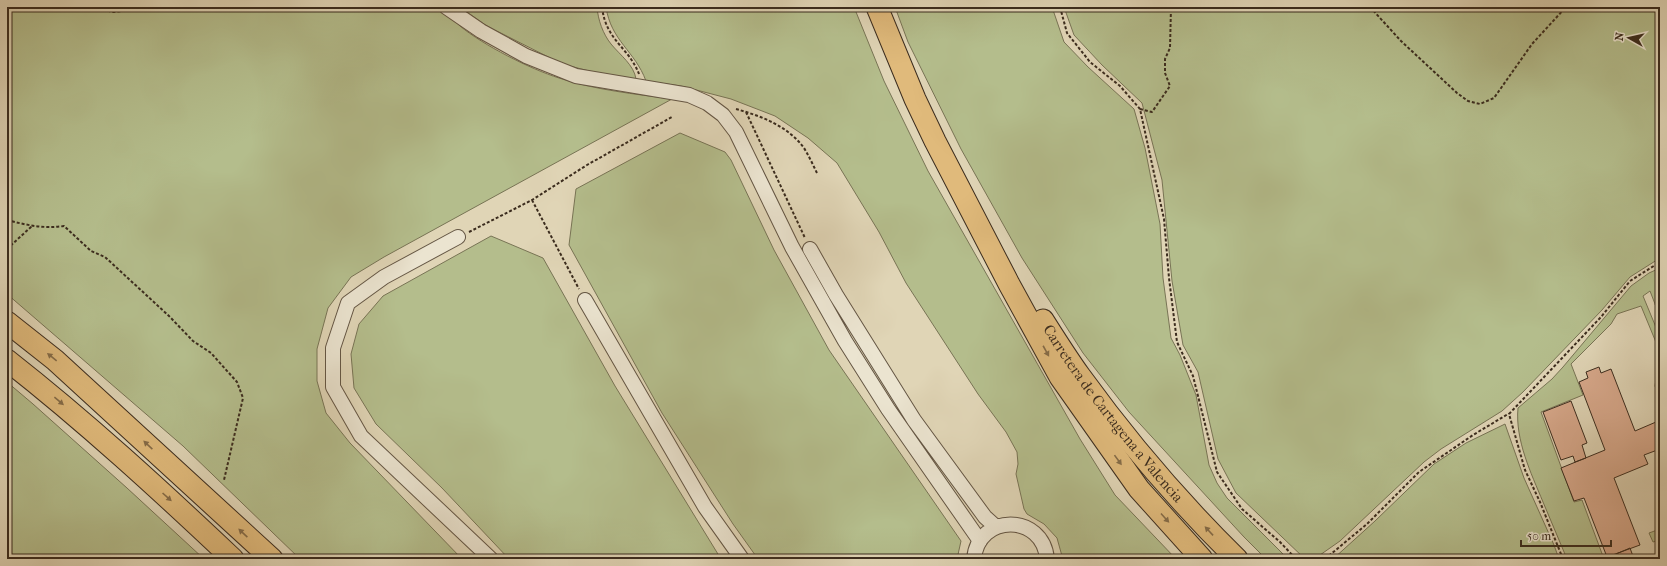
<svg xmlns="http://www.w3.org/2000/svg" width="1667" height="566" viewBox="0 0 1667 566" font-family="'IM FELL French Canon',serif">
<rect width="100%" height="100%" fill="#e0d5b6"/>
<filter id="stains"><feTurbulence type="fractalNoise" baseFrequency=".005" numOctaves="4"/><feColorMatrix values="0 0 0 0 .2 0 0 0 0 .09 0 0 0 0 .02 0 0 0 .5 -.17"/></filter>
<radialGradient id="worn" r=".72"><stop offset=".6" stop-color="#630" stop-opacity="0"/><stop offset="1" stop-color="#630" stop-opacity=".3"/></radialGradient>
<path fill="#b4bd8c" stroke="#787455" d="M7 7H440C447 13 453 20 460 26 483 45 530 69 559 78 595 90 635 94 672 99L384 257 351 277 328 308 317 349V381L326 413 350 443 462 559H300L183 446 7 294Z
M460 7H597C598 20 603 34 611 44 620 55 634 65 636 79L597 73 562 64 487 26Z
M606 7H854L884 81 928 171 1080 439 1115 495 1176 559H1064L1062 556 1057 538 1044 524 1027 514 1024 509 1016 474 1018 464 1017 452 1006 432 978 394 906 283 879 232 837 163 808 138 775 116 731 99 681 86 646 81C635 51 611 41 606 7Z
M895 7H1052L1064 42 1088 67 1134 109 1145 148 1160 224 1163 278 1171 338 1180 355 1196 395 1209 465 1217 483 1227 498 1288 559H1266L1244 537 1129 412 1083 353 1022 258 961 149 908 42Z
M1064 7H1660V258L1630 277 1602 310 1523 392 1502 411 1441 449 1424 462 1340 541 1320 555 1305 559 1236 493 1218 459 1198 372 1183 345 1172 281 1162 180 1142 103 1102 65 1074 35Z
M680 133 725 152 731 160 774 250 829 350 961 541 957 559H758L733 524 662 413 569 245 576 189Z
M491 236 543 258 615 386 721 559H509L442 488 376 424 354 388 351 354 359 324 383 296Z
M1660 268V301L1655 304 1650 291 1643 296 1660 337V352L1641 306 1617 314 1611 324 1571 364 1583 395 1541 412 1574 502 1582 500 1604 559H1567C1559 540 1551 521 1543 502 1531 473 1515 440 1518 408L1552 379 1563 367 1631 286 1649 273Z
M1660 377V400L1655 386 1656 379Z
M7 382 33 404 127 488 204 559H7Z
M1505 424 1524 478 1554 545 1559 559H1333L1375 521 1434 464 1466 443Z
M1660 529V540L1653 542 1649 533Z"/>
<path fill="#d7a88b" stroke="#3b2c1e" d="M1660 301V315L1655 304Z
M1599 367 1601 373 1611 369 1635 431 1656 422 1660 432V449L1644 455 1648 464 1614 478 1640 545 1607 557 1584 498 1574 501 1561 468 1605 450 1579 382 1588 378 1586 372Z
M1571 401 1587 443 1582 445 1586 458 1575 462 1573 456 1561 460 1543 412Z
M1630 548 1634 559H1618L1616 554Z"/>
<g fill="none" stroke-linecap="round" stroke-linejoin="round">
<g stroke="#645644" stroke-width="16">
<path id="minor" d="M446 7 481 31 526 56 576 76 689 95 707 103 723 115 736 132 792 247 845 341 888 409 980 541
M458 237 384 277 348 303 333 348V387L361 436 491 559
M810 249 836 295 914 420 985 517 996 527
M585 300 705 507 742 559
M974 559C978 513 1043 513 1047 559"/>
</g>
<g stroke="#3b2c1e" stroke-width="23">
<g id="highway">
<path d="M877 7 915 99 935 141 1009 284 1060 377 1139 489 1202 559"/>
<path id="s1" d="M1043 320C1055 339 1067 358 1080 376 1127 441 1180 503 1237 559"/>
<path d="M7 322 55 360 272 559"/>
<path d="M7 360C86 422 160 490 233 559"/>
</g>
</g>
<path stroke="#3b2c1e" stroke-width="2" stroke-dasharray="3 2" stroke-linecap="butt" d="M104 7 111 12 124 11 129 7
M602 7C606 41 628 46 639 74
M1060 7 1067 33 1090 62 1120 86 1140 109 1164 219 1169 278 1177 342 1193 376 1217 472 1242 509 1280 542 1296 559
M1370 7 1401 41 1457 93 1468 101 1480 104 1494 98 1532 44 1566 7
M736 109C761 116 788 126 804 148 809 156 813 165 817 173
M1140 109 1152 112 1170 86 1165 73V59L1170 48 1171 7
M746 112 805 238
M532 200 579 289
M7 220C26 225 44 229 64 226L91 251 105 257 169 316 193 341 211 353 237 382 243 398 224 480
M469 232 532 200 587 165 672 117
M7 249 32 226
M1325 559 1367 524 1419 472 1473 435 1508 414
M1563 559 1540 502 1525 470 1509 414 1601 317 1630 281 1660 262"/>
<use href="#minor" stroke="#ebe4d0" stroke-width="14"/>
<use href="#highway" stroke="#e0ba7b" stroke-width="21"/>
</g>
<defs><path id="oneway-solid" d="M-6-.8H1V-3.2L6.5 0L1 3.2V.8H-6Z"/></defs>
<g fill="#856c48">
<use href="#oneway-solid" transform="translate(1046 351) rotate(61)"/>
<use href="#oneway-solid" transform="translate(52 357) rotate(-141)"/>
<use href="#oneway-solid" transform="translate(59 401) rotate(40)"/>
<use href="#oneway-solid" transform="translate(148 445) rotate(-137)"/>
<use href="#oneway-solid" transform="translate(1118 460) rotate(54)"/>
<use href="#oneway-solid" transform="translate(167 497) rotate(42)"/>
<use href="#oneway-solid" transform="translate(1165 518) rotate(48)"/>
<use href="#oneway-solid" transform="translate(1209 531) rotate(-133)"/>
<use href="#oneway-solid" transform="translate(243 533) rotate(-137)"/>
</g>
<g text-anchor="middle" stroke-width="4" stroke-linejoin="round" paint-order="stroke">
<g font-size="15" fill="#3b2c1e" stroke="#ebe4d0">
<text dy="5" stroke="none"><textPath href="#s1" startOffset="117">Carretera de Cartagena a Valencia</textPath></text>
</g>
</g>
<rect width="1667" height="566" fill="none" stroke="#e0d5b6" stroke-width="24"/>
<rect x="8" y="8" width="1651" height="550" fill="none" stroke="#3b2c1e" stroke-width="2"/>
<rect x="12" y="12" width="1643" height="542" fill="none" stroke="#3b2c1e"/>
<g transform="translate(1629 38) rotate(278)" stroke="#ebe4d0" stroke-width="3" paint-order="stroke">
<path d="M0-3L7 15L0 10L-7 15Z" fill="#3b2c1e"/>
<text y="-6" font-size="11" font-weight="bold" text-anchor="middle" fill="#3b2c1e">N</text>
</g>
<path d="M1521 540v6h90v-6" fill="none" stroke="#3b2c1e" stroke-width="2"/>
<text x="1527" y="540" font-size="12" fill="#3b2c1e" stroke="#ebe4d0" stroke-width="3" paint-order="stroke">50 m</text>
<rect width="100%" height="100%" filter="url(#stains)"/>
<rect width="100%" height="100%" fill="url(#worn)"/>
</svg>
